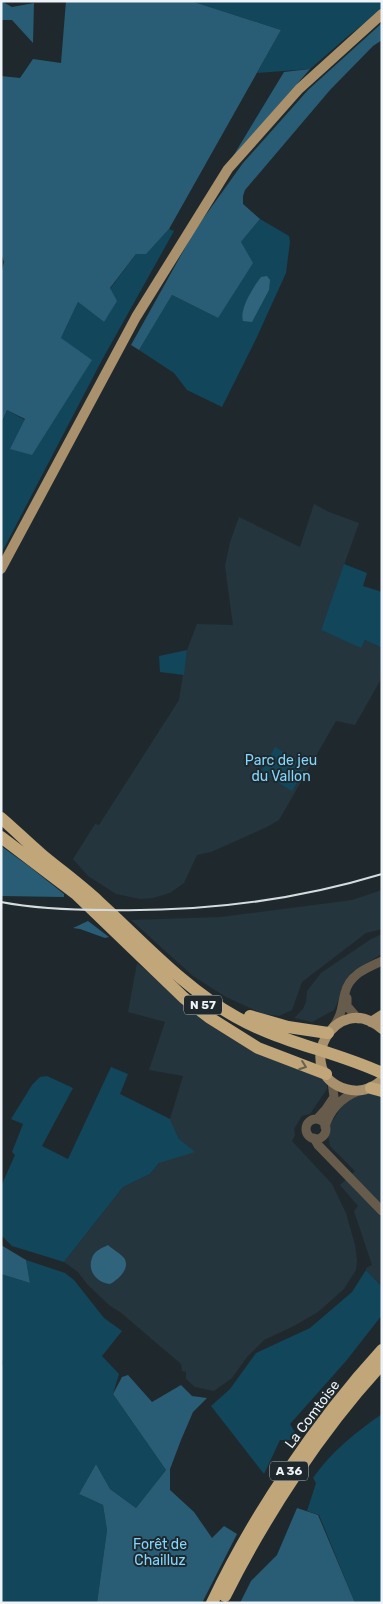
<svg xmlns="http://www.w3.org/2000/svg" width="383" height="1604" viewBox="0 0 383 1604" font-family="Rubik,sans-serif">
<rect width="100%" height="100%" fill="#1f292d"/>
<path fill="#24353d" d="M314 504 329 512 359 523 321 630 361 647 365 640 382 648 380 681 355 725 336 721 279 820 267 827 211 852 197 855 184 883 170 893 153 898 140 899 116 894 88 876 73 859 95 824 99 825 179 700 187 650 197 624 233 625 225 566 230 542 239 517 300 547Z
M382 890V929L366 933 302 982 292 1010 279 1016 263 1014 226 997 193 976 131 920 221 917 352 900Z
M382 934V954L351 973 334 1010 312 1022 294 1018 303 1009 306 1002 307 991 321 973 371 939Z
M137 963 201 1015 324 1080 327 1085V1089L310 1114 302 1116 294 1129 295 1135 292 1141 332 1184 346 1213 355 1245 357 1261 356 1270 344 1289 318 1312 294 1326 264 1340 247 1357 232 1378 214 1391 195 1387 186 1379V1372L182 1371 181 1364 120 1312 110 1306 87 1284 78 1272 64 1262 123 1187 150 1174 179 1139 170 1119 183 1076 149 1070 165 1022 128 1012Z
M373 1091 382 1093V1287L366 1270V1268L372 1265 354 1211 358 1206 340 1185 355 1171 330 1146 328 1136 331 1123 344 1103 359 1094Z"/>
<path fill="#12465b" d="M191 1H382V10L348 36 310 69 257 73 281 30Z
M260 219 289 236 290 242 286 273 256 339 222 407 187 390 174 373 139 350 172 295 218 318 241 242Z
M169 229 174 231 102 360 1 554V425L7 410 25 420 32 454 61 338 78 302 104 322 110 289 136 254 146 253Z
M344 564 367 573 363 586 382 592V648L365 640 361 648 321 630Z
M187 650 184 675 160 672 159 656Z
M275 747 298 761 295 766 304 771 292 791 261 772Z
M111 1067 128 1074 120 1094 170 1119 179 1139 195 1152 159 1163 150 1174 123 1187 64 1262 12 1246 1 1235 2 1184 15 1155 12 1152 23 1124 11 1119 32 1085 40 1077 47 1076 73 1088 42 1146 68 1159Z
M26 1260 65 1273 74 1280 104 1318 122 1331 102 1356 119 1374 113 1394 166 1470 136 1508 110 1489 96 1464 79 1494 103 1505 107 1530 97 1603H1V1371L3 1362 1 1358V1274L30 1283Z
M366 1270 382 1287V1315L346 1361 290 1424 296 1434 293 1440H280L264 1474 211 1406 230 1389 256 1353 310 1328 352 1292Z
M382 1414V1603H355L319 1515 307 1511 316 1483 313 1478C331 1452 356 1432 382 1414Z"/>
<path fill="#285d75" d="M1 1 12 7 34 3 33 43 12 20H1Z
M66 1H191L281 30 169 229 146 254H136L110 288 117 301 104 322 78 302 61 338 92 360 32 455 10 449 25 419 7 410 1 424V274L4 262 1 253V76L20 78 33 59 61 63Z
M382 23V40L373 46 330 90 245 190 243 196V204L260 219 241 242 253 263 218 318 172 295 139 350 131 345 195 230 243 163 308 90Z
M310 69 232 158 284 72Z
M1 846 30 867 64 894V897L1 896Z
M88 921 109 937 105 938 80 929 73 928Z
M1 1245 26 1260 30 1283 1 1274Z
M128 1375 152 1402 181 1385 192 1396 207 1398 193 1412 181 1440 170 1469V1490L194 1512 212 1538 224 1526 237 1534 202 1603H97L107 1530 103 1505 79 1494 96 1464 110 1489 136 1508 166 1470 113 1394 122 1377Z
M297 1508 318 1515 355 1603H240L251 1581 277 1555Z"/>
<path fill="#2f647c" d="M267 276 270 280 269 290 252 322 243 321C239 309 254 286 261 277Z
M108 1245C112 1249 120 1253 124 1258 131 1268 118 1280 110 1284 97 1283 87 1271 92 1258 94 1251 102 1248 108 1245Z"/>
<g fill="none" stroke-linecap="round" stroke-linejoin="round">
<path stroke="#675c4b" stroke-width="9" d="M347 998V1006L358 1019
M334 1026C343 1012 341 1008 345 993 349 975 366 968 382 961
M317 1119 326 1109 334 1097 332 1082
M306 1129a10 10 0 1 1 20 0a10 10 0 1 1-20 0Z
M325 1127C330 1109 341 1098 358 1091
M314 1138 318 1145 382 1211"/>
<path stroke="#a8916c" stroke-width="10" d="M1 569 136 317 228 169 299 89 382 14
M371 1022 382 1015
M382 1029C335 988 291 1073 346 1089 359 1093 372 1089 382 1080"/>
<path stroke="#c1a679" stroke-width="12" d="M1 818C15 830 27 842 41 854 60 870 81 885 99 902 143 942 184 988 236 1017 282 1043 335 1051 382 1073
M1 837 76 894 184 998 210 1018 258 1048 326 1074
M250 1016 288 1027 328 1033
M371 1088 382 1091
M225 1596C265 1516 321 1430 382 1364
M212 1603C253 1516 317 1421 382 1350"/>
<path stroke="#d5dce0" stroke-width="2" d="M1 902C37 909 72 910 107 910 200 912 293 901 382 874"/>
</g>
<defs><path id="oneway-chevron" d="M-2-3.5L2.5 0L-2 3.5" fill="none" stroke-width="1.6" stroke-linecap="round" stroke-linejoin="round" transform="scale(1.25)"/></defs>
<use stroke="#68614f" href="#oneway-chevron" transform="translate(303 1066) rotate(20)"/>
<g text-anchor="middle" stroke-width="4" stroke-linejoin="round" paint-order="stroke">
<g fill="#1f292d" stroke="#afb6ba" stroke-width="1">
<rect x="184" y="995.5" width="38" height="19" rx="4"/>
<rect x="270" y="1461.5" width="38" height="19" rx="4"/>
</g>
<g font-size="12" font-weight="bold" fill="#edf3f7">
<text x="203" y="1009">N 57</text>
<text x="289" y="1475">A 36</text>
</g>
<g font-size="14" fill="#83d6fe" stroke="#1f292d">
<text x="281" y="765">Parc de jeu<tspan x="281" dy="16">du Vallon</tspan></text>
<text x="160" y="1549">Forêt de<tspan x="160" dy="16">Chailluz</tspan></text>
</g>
<g font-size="14" fill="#edf3f7" stroke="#1f292d">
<text transform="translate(312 1414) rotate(-53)" y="5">La Comtoise</text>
</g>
</g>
<rect width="383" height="1604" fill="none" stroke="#edf3f7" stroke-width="5"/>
</svg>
